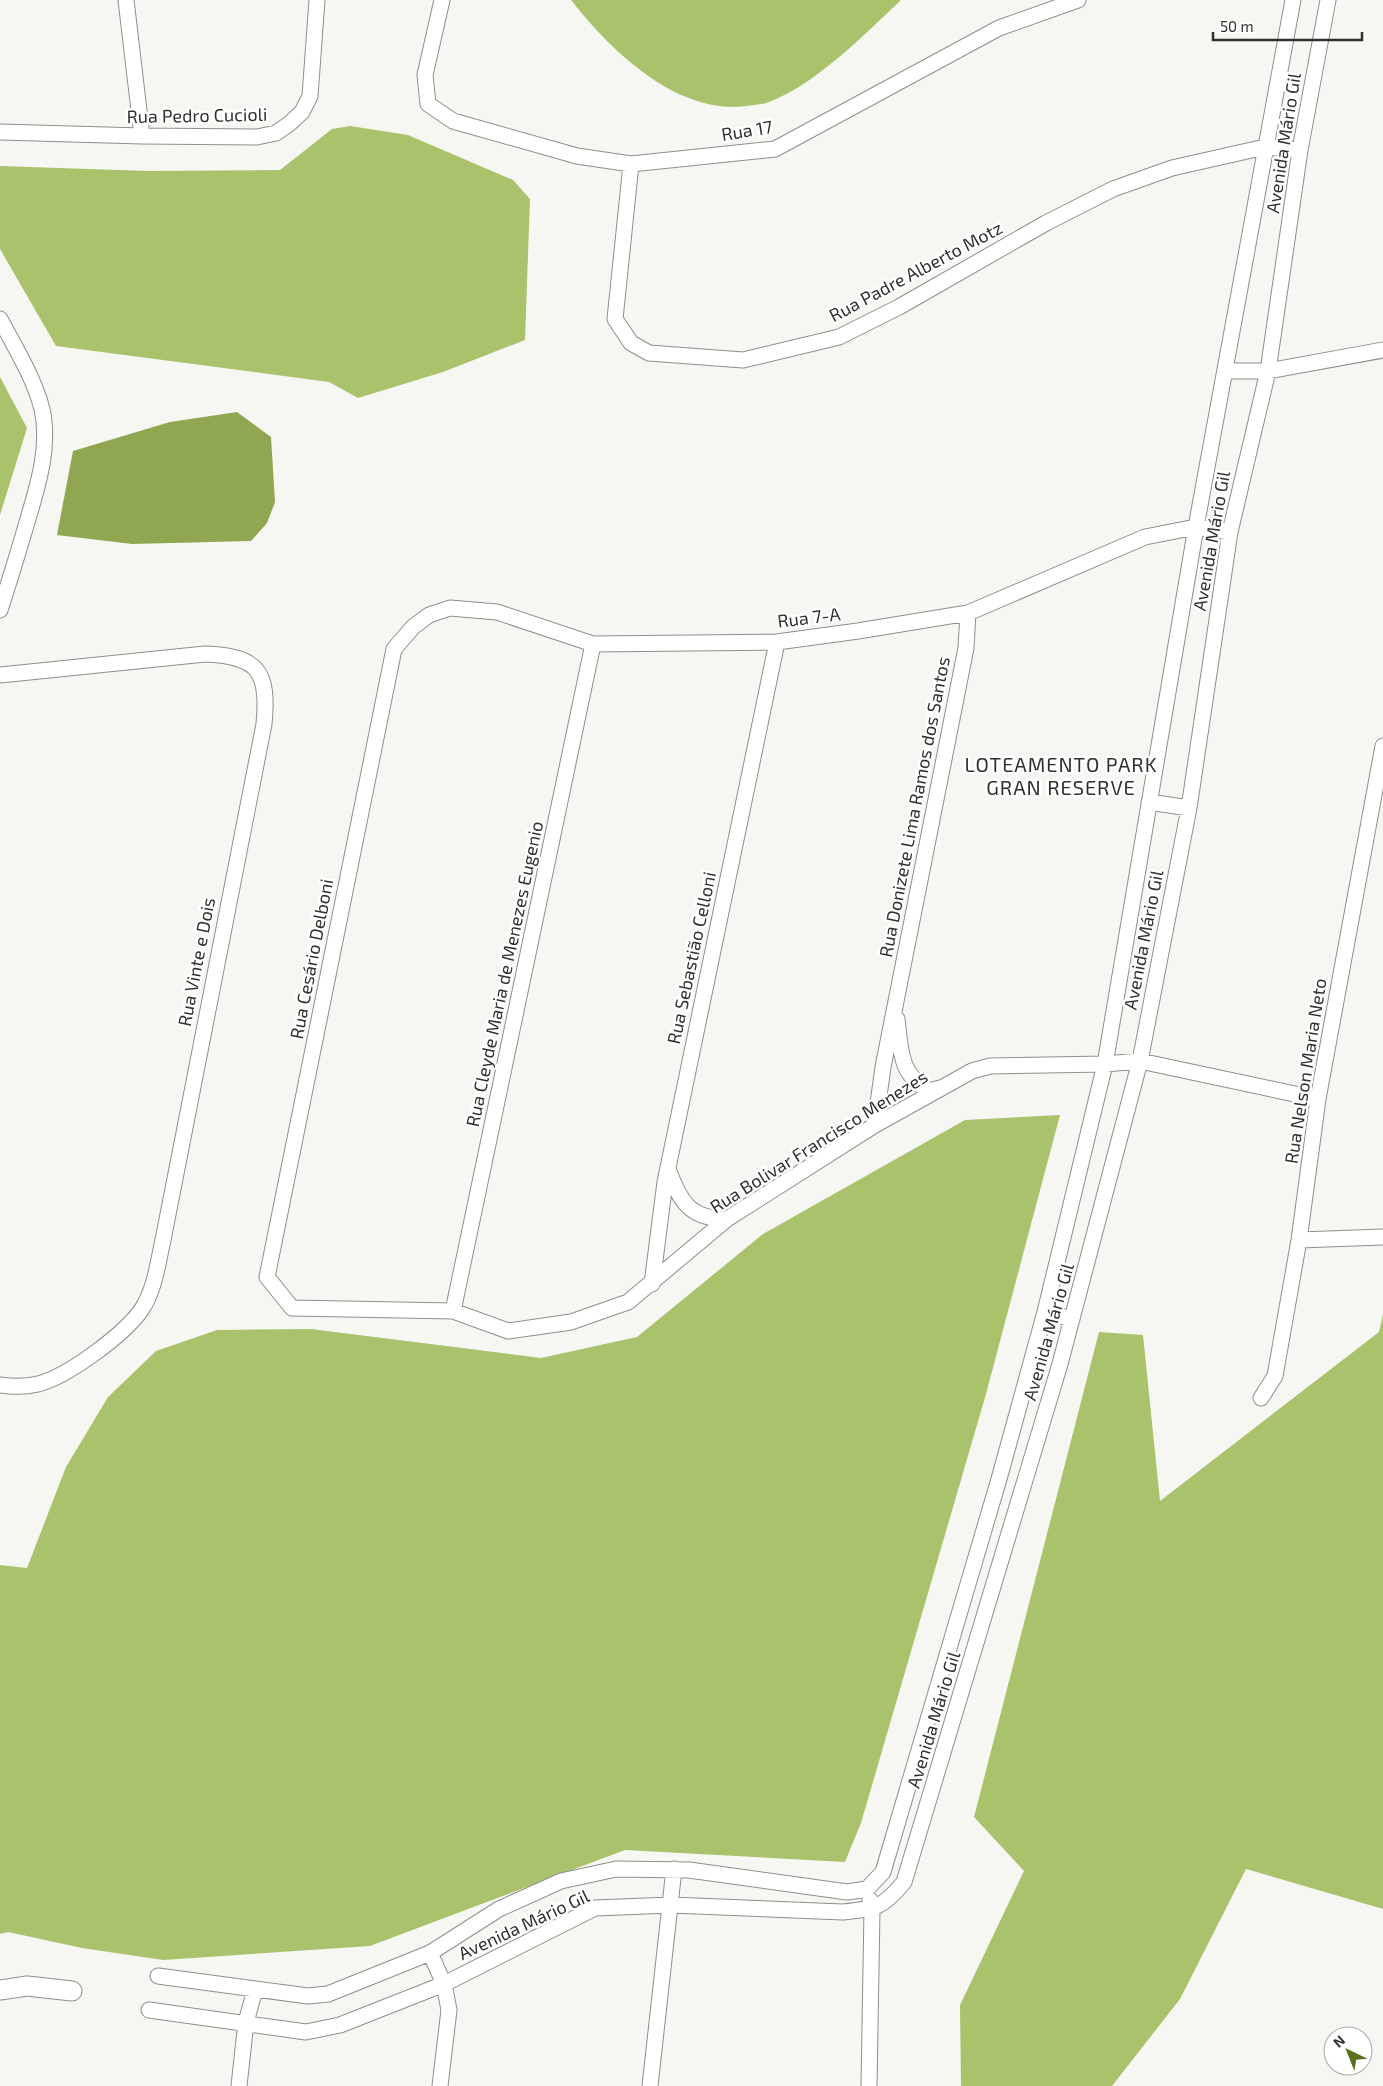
<svg xmlns="http://www.w3.org/2000/svg" width="1383" height="2086" viewBox="0 0 1383 2086" font-family="'Exo 2',sans-serif">
<rect width="100%" height="100%" fill="#f6f7f3"/>
<path fill="#aac26c" d="M571 0H901C864 35 816 84 769 102 762 105 753 105 746 106 677 115 611 51 571 0Z
M350 126 408 135 513 180 530 199 525 340 443 372 358 398 329 382 56 346 0 249V166L148 171 280 170 332 129Z
M0 377 27 428 0 515Z
M1060 1115 986 1394 861 1823 845 1862 625 1850 370 1946 163 1960 82 1948 8 1932 0 1934V1565L27 1568 66 1467 108 1397 156 1351 217 1330 311 1329 541 1358 637 1337 763 1234 965 1120Z
M1383 1314V1909L1246 1869 1180 1999 1112 2086H961L960 2005 1024 1871 974 1817 1099 1332 1143 1335 1160 1501 1379 1332Z"/>
<path fill="#90a651" d="M237 412 271 437 275 502 267 523 251 541 132 544 57 535 73 451 170 422Z"/>
<g fill="none" stroke-linecap="round" stroke-linejoin="round">
<g stroke="#8e8f8c" stroke-width="17">
<path id="minor" d="M126 0 142 136
M442 0 425 75 428 104 453 121 577 156 631 164 775 149 999 28 1078 0
M0 132 142 136 257 137 276 133 289 124 302 112 310 96 317 0
M631 164 615 319 631 343 649 353 743 360 839 337 899 307 1046 223 1113 189 1172 168 1265 147 1300 150
M0 319C15 347 34 378 42 409 51 449 36 491 25 529 17 556 9 583 0 610
M1226 371H1268L1383 350
M1230 532 1196 527 1145 537 968 613 858 631 777 642 593 644 497 612 450 608 429 615 413 627 394 649 267 1277 292 1308 453 1311 508 1331 571 1322 628 1302 727 1219 875 1125 972 1071 990 1066 1105 1064 1140 1061 1318 1099
M0 675 205 654C259 656 269 672 264 724L163 1240C158 1262 155 1289 142 1309 125 1334 67 1377 38 1384 25 1387 13 1387 0 1385
M1149 802 1189 808
M897 1019C901 1050 899 1075 930 1091L940 1088
M875 1125 883 1067 966 648 968 613
M668 1169C680 1201 689 1219 727 1219
M1299 1240 1383 1237
M652 1284 665 1182 777 642
M453 1311 593 644
M1045 1312 1072 1319
M1261 1398 1275 1376 1299 1240 1318 1099 1383 746
M430 1953 444 1984 449 2010 440 2086
M158 1976 308 1996 328 1994 430 1953 499 1909 561 1881 616 1869 689 1870 847 1892 867 1889 883 1872 999 1479 1045 1312 1105 1064 1196 527 1293 0
M149 2010 306 2032 340 2025 444 1984 595 1908 671 1905 843 1912C875 1909 883 1908 904 1882L1060 1364 1140 1061 1189 808 1230 532 1268 371 1300 150 1328 0
M239 2086 246 2022 255 1990
M650 2086 674 1869
M869 2086 872 1910 870 1900"/>
</g>
<g stroke="#8e8f8c" stroke-width="21">
<path id="tertiary" d="M0 1990 27 1986 72 1991"/>
</g>
<use href="#minor" stroke="#fff" stroke-width="15"/>
<use href="#tertiary" stroke="#fff" stroke-width="19"/>
</g>
<g text-anchor="middle" stroke-width="5" stroke-linejoin="round" paint-order="stroke">
<g font-size="18" fill="#30312f" stroke="#fff">
<text transform="translate(197 116) rotate(-1)" y="6">Rua Pedro Cucioli</text>
<text transform="translate(747 131) rotate(-9)" y="6">Rua 17</text>
<text transform="translate(1284 143) rotate(-81)" y="6">Avenida Mário Gil</text>
<text transform="translate(916 272) rotate(-28)" y="6">Rua Padre Alberto Motz</text>
<text transform="translate(1212 541) rotate(-80)" y="6">Avenida Mário Gil</text>
<text transform="translate(809 618) rotate(-7)" y="6">Rua 7-A</text>
<text transform="translate(915 807) rotate(-79)" y="6">Rua Donizete Lima Ramos dos Santos</text>
<text transform="translate(1144 940) rotate(-79)" y="6">Avenida Mário Gil</text>
<text transform="translate(692 958) rotate(-78)" y="6">Rua Sebastião Celloni</text>
<text transform="translate(312 959) rotate(-79)" y="6">Rua Cesário Delboni</text>
<text transform="translate(197 962) rotate(-79)" y="6">Rua Vinte e Dois</text>
<text transform="translate(505 974) rotate(-78)" y="6">Rua Cleyde Maria de Menezes Eugenio</text>
<text transform="translate(1306 1071) rotate(-81)" y="6">Rua Nelson Maria Neto</text>
<text transform="translate(819 1142) rotate(-32)" y="6">Rua Bolivar Francisco Menezes</text>
<text transform="translate(1049 1332) rotate(-74)" y="6">Avenida Mário Gil</text>
<text transform="translate(934 1720) rotate(-73)" y="6">Avenida Mário Gil</text>
<text transform="translate(524 1925) rotate(-25)" y="6">Avenida Mário Gil</text>
</g>
<g font-size="20" letter-spacing="1" fill="#30312f" stroke="#fff">
<text x="1061" y="772">LOTEAMENTO PARK<tspan x="1061" dy="23">GRAN RESERVE</tspan></text>
</g>
</g>
<g transform="translate(1348 2051) rotate(317)"><circle r="24" fill="#ffffff" stroke="#acadac"/>
<path d="M0-4L9 19L0 12L-9 19Z" fill="#5c6f1d"/>
<text y="-8" font-size="14" font-weight="bold" text-anchor="middle" fill="#30312f">N</text>
</g>
<path d="M1213 32v8h149v-8" fill="none" stroke="#30312f" stroke-width="2.5"/>
<text x="1220" y="32" font-size="15" fill="#30312f" stroke="#ffffff" stroke-width="4" paint-order="stroke">50 m</text>
</svg>
